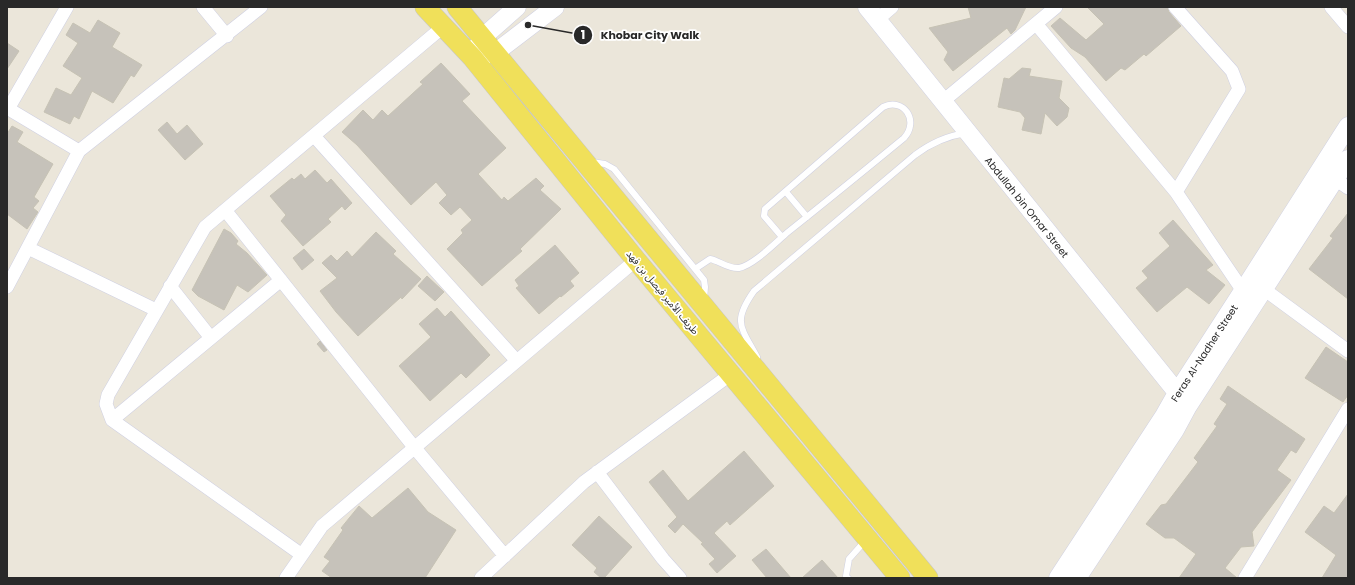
<svg xmlns="http://www.w3.org/2000/svg" width="1355" height="585" viewBox="0 0 1355 585" font-family="Poppins,'Noto Sans Arabic',sans-serif">
<rect width="100%" height="100%" fill="#ebe6da"/>
<path fill="#c6c2ba" stroke="#c6c2b4" d="M968 7H1026L1015 30 1011 34 1007 28 953 71 944 60 948 52 929 28 971 18Z
M1087 7H1167L1169 12 1181 26 1146 56 1144 54 1125 70 1121 68 1106 81 1085 57 1071 48 1051 26 1060 18 1086 40 1104 24Z
M98 20 120 33 112 47 142 65 134 77 131 75 113 103 92 91 79 119 74 116 70 124 44 112 56 88 71 95 82 78 63 66 78 43 66 35 73 23 90 33Z
M7 43 19 51 7 69Z
M441 63 470 94 462 101 506 148 478 174 502 200 504 197 508 201 536 178 544 186 540 190 561 209 520 249 522 251 482 286 447 249 463 233 461 230 472 220 460 207 451 215 439 203 447 195 436 182 411 205 357 145 342 132 363 110 373 120 382 110 388 116 423 84 420 82Z
M1022 68 1031 69 1029 76 1062 81 1059 98 1069 108 1067 117 1057 126 1045 113 1041 134 1022 130 1025 118 1020 112 998 107 1004 78 1009 79Z
M167 122 177 134 187 125 203 144 185 160 158 130Z
M12 126 23 132 17 142 53 164 34 197 39 201 33 208 38 212 27 229 7 214V134Z
M315 170 327 183 331 179 352 203 345 210 342 206 328 219 331 222 303 246 281 221 286 215 270 196 292 178 294 180 301 174 305 179Z
M1348 213V299L1309 269 1333 238 1330 236Z
M1173 220 1213 265 1206 270 1225 285 1209 304 1187 287 1157 312 1136 288 1148 278 1142 271 1170 246 1159 233Z
M224 229 231 233 238 241 236 244 247 253 267 275 248 292 237 285 224 310 198 296 192 290Z
M376 232 396 251 393 254 421 279 402 299 401 297 358 336 336 312 320 291 337 278 322 263 331 255 337 261 347 251 352 257Z
M555 245 579 273 570 281 574 286 561 297 560 296 539 314 516 288 519 286 515 280Z
M304 249 314 260 302 270 293 258Z
M427 276 444 292 435 301 418 286Z
M437 308 445 317 451 311 490 355 466 378 461 373 430 401 399 366 431 337 419 324Z
M320 341 327 350 324 352 317 344Z
M1326 347 1348 362V395L1343 402 1305 378Z
M1228 386 1305 439 1296 453 1291 450 1277 470 1291 480 1252 532 1254 546 1241 547 1225 568 1237 578H1179L1196 554 1174 538H1165L1146 524 1161 505 1166 504 1198 462 1194 458 1217 426 1214 424 1227 404 1220 399Z
M744 451 774 486 730 525 727 521 714 533 736 556 717 573 709 564 715 559 701 544 703 543 683 524 675 533 668 526 677 517 649 482 663 470 688 501Z
M408 488 428 512 456 530 425 578H332L322 571 330 561 324 557 343 530 341 528 359 506 372 518Z
M1348 494V578H1322L1336 555 1305 532 1324 506 1334 513Z
M599 516 632 547 604 578H601L594 572 597 568 572 545Z
M766 549 791 578H767L752 560Z
M822 560 838 578H802Z"/>
<g fill="none" stroke-linecap="round" stroke-linejoin="round">
<g stroke="#cfd0e2" stroke-width="7">
<path id="lane" d="M592 162 605 164 614 169 704 280 705 287 704 300
M786 192 807 217
M695 269 710 259C720 261 728 269 739 268 754 265 776 242 788 232 827 201 865 170 904 138 920 120 903 97 883 107L765 209 764 216 782 237
M757 357C741 327 732 322 754 291L915 155C931 143 946 136 966 133
M848 578 846 576 849 559 865 541"/>
</g>
<g stroke="#cfd0e2" stroke-width="14">
<path id="street" d="M203 7 227 36
M1175 7 1232 71 1239 89 1176 192
M1331 7 1348 27
M877 20 892 7
M1037 25 1176 192 1243 291
M942 102 1056 7
M7 108 79 151
M8 109 67 7
M314 136 516 360
M1335 179 1348 188
M225 210 414 447 505 556
M28 248 156 310
M170 286 211 338
M7 287 79 151 261 7
M1265 290 1348 351
M112 420 281 280
M597 472 663 559 680 578
M302 555 112 420 106 404 108 395 205 227 444 26
M286 578 322 526 636 260
M481 578 584 482 731 374
M1245 578 1348 409"/>
</g>
<g stroke="#cfd0e2" stroke-width="19">
<path id="secondary" d="M867 7 1188 406
M475 51 482 38 517 7
M481 55 495 53 555 7
M1058 578 1164 416 1177 393 1243 291 1348 126
M1077 578 1175 430 1188 406 1348 159"/>
</g>
<g stroke="#c7c7c7" stroke-width="21">
<path id="primary" d="M425 7 472 57 636 260 900 578
M457 7 928 578"/>
</g>
<use href="#lane" stroke="#fff" stroke-width="6"/>
<use href="#street" stroke="#fff" stroke-width="13"/>
<use href="#secondary" stroke="#fff" stroke-width="18"/>
<use href="#primary" stroke="#f0e05a" stroke-width="20"/>
</g>
<g text-anchor="middle" stroke-width="3.5" stroke-linejoin="round" paint-order="stroke">
<g font-size="10" fill="#292929" stroke="#fff">
<text transform="translate(1027 207) rotate(51)" y="4">Abdullah bin Omar Street</text>
<text transform="translate(663 292) rotate(50)" y="4">طريف الأمير فيصل بن فهد</text>
<text transform="translate(1204 353) rotate(-57)" y="4">Feras Al-Nadher Street</text>
</g>
</g>
<path fill="none" stroke="#292929" stroke-width="1.5" d="M528 25L583 35"/>
<g fill="#292929" stroke="#fff" stroke-width="1.5">
<circle cx="528" cy="25" r="4"/>
<circle cx="583" cy="35" r="10"/>
</g>
<g font-size="12" text-anchor="middle" font-weight="bold" fill="#fff">
<text x="583" y="39">1</text>
</g>
<g font-size="11" text-anchor="middle" font-weight="bold" fill="#292929" stroke="#fff" stroke-width="3.5" stroke-linejoin="round" paint-order="stroke">
<text x="650" y="39">Khobar City Walk</text>
</g>
<rect width="1355" height="585" fill="none" stroke="#292929" stroke-width="16"/>
</svg>
